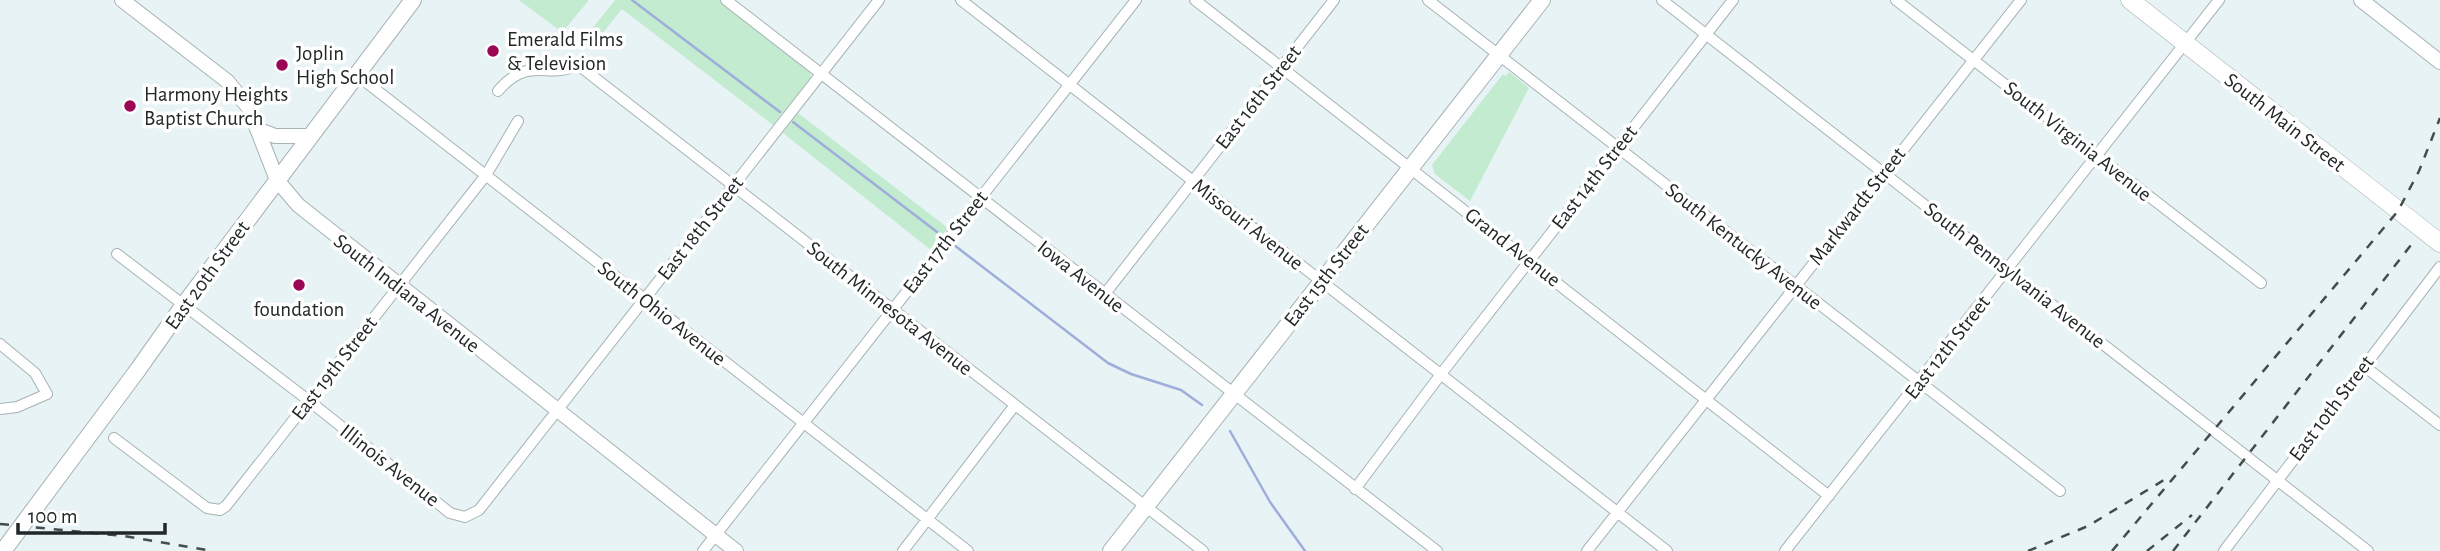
<svg xmlns="http://www.w3.org/2000/svg" width="2440" height="551" viewBox="0 0 2440 551" font-family="'Alegreya Sans',sans-serif">
<rect width="100%" height="100%" fill="#e7f3f5"/>
<path fill="#c2ebcf" d="M519 0H589L564 30H559Z
M615 0H720L810 70 811 79 773 125 622 9 589 50 580 44Z
M1509 72 1529 88 1470 201 1435 174 1432 165 1503 74 1506 76Z
M798 113 948 228 931 250 783 133Z"/>
<g fill="none" stroke-linecap="round" stroke-linejoin="round">
<path stroke="#9faddb" stroke-width="2.5" d="M632 0 780 112
M793 122 941 235
M954 245 1108 363 1131 374 1181 390 1202 405
M1230 431 1270 502 1305 551"/>
<g stroke="#a7b2b5" stroke-width="12">
<path id="minor" d="M726 0 1437 551
M961 0 1667 551
M1195 0 1829 496
M1428 0 2060 491
M1662 0 2368 551
M1896 0 2261 283
M357 75 968 551
M498 91C530 53 550 82 577 64L1203 551
M117 254 308 400 450 513 465 517 479 510 879 0
M1104 295 1334 0
M0 344 35 373 47 394 17 407 0 409
M2364 366 2440 425
M114 438 207 508 220 510 226 506 486 175 518 121
M1355 489 1441 374 1733 0
M703 551 1136 0
M903 551 1015 405
M1587 551 2021 0
M1785 551 2219 0
M2224 551 2440 267"/>
</g>
<g stroke="#a7b2b5" stroke-width="16">
<path id="tertiary" d="M122 0 227 81 249 108 277 180 298 205 736 551
M2361 0 2440 62
M257 129 275 136H311"/>
</g>
<g stroke="#a7b2b5" stroke-width="18">
<path id="secondary" d="M137 371 183 306 413 0
M1111 551 1542 0"/>
</g>
<g stroke="#a7b2b5" stroke-width="19">
<path id="primary" d="M2130 0 2440 243"/>
</g>
<use href="#minor" stroke="#fff" stroke-width="10"/>
<use href="#tertiary" stroke="#fff" stroke-width="14"/>
<use href="#secondary" stroke="#fff" stroke-width="16"/>
<use href="#primary" stroke="#fff" stroke-width="18"/>
<path stroke="#454c4d" stroke-width="2.5" stroke-dasharray="9 9" stroke-linecap="butt" d="M0 524 124 536 213 551
M2028 551 2088 526 2164 480
M2112 551 2398 211 2419 171 2440 118
M2147 551 2192 515
M2173 551 2411 245"/>
<g stroke="#a7b2b5" stroke-width="18" stroke-linecap="butt">
<path id="secondary-bridge" d="M3 551 137 371"/>
</g>
<use href="#secondary-bridge" stroke="#fff" stroke-width="16"/>
</g>
<g fill="#9c0755" stroke="#fff" stroke-width="2.5">
<circle cx="493" cy="51" r="7"/>
<circle cx="282" cy="65" r="7"/>
<circle cx="130" cy="106" r="7"/>
<circle cx="299" cy="285" r="7"/>
</g>
<g text-anchor="middle" stroke-width="7" stroke-linejoin="round" paint-order="stroke">
<g font-size="21" fill="#222728" stroke="#fff" text-anchor="start">
<text x="507" y="46">Emerald Films<tspan x="507" dy="24">&amp; Television</tspan></text>
<text x="296" y="60">Joplin<tspan x="296" dy="24">High School</tspan></text>
<text x="144" y="101">Harmony Heights<tspan x="144" dy="24">Baptist Church</tspan></text>
<text x="299" y="316" text-anchor="middle">foundation</text>
</g>
<g font-size="21" fill="#222728" stroke="#fff">
<text transform="translate(1258 97) rotate(-52)" y="7">East 16th Street</text>
<text transform="translate(2285 122) rotate(38)" y="7">South Main Street</text>
<text transform="translate(2078 141) rotate(38)" y="7">South Virginia Avenue</text>
<text transform="translate(1594 177) rotate(-52)" y="7">East 14th Street</text>
<text transform="translate(1857 206) rotate(-52)" y="7">Markwardt Street</text>
<text transform="translate(1248 224) rotate(38)" y="7">Missouri Avenue</text>
<text transform="translate(700 228) rotate(-52)" y="7">East 18th Street</text>
<text transform="translate(945 242) rotate(-52)" y="7">East 17th Street</text>
<text transform="translate(1744 246) rotate(38)" y="7">South Kentucky Avenue</text>
<text transform="translate(1513 247) rotate(38)" y="7">Grand Avenue</text>
<text transform="translate(207 275) rotate(-54)" y="7">East 20th Street</text>
<text transform="translate(1326 275) rotate(-52)" y="7">East 15th Street</text>
<text transform="translate(2015 275) rotate(38)" y="7">South Pennsylvania Avenue</text>
<text transform="translate(1081 276) rotate(38)" y="7">Iowa Avenue</text>
<text transform="translate(407 293) rotate(38)" y="7">South Indiana Avenue</text>
<text transform="translate(890 308) rotate(38)" y="7">South Minnesota Avenue</text>
<text transform="translate(662 313) rotate(38)" y="7">South Ohio Avenue</text>
<text transform="translate(1947 347) rotate(-52)" y="7">East 12th Street</text>
<text transform="translate(334 368) rotate(-52)" y="7">East 19th Street</text>
<text transform="translate(2331 408) rotate(-53)" y="7">East 10th Street</text>
<text transform="translate(390 465) rotate(38)" y="7">Illinois Avenue</text>
</g>
</g>
<path d="M18 523v10h147v-10" fill="none" stroke="#222728" stroke-width="3.5"/>
<text x="28" y="523" font-size="21" fill="#222728" stroke="#ffffff" stroke-width="5" paint-order="stroke">100 m</text>
</svg>
